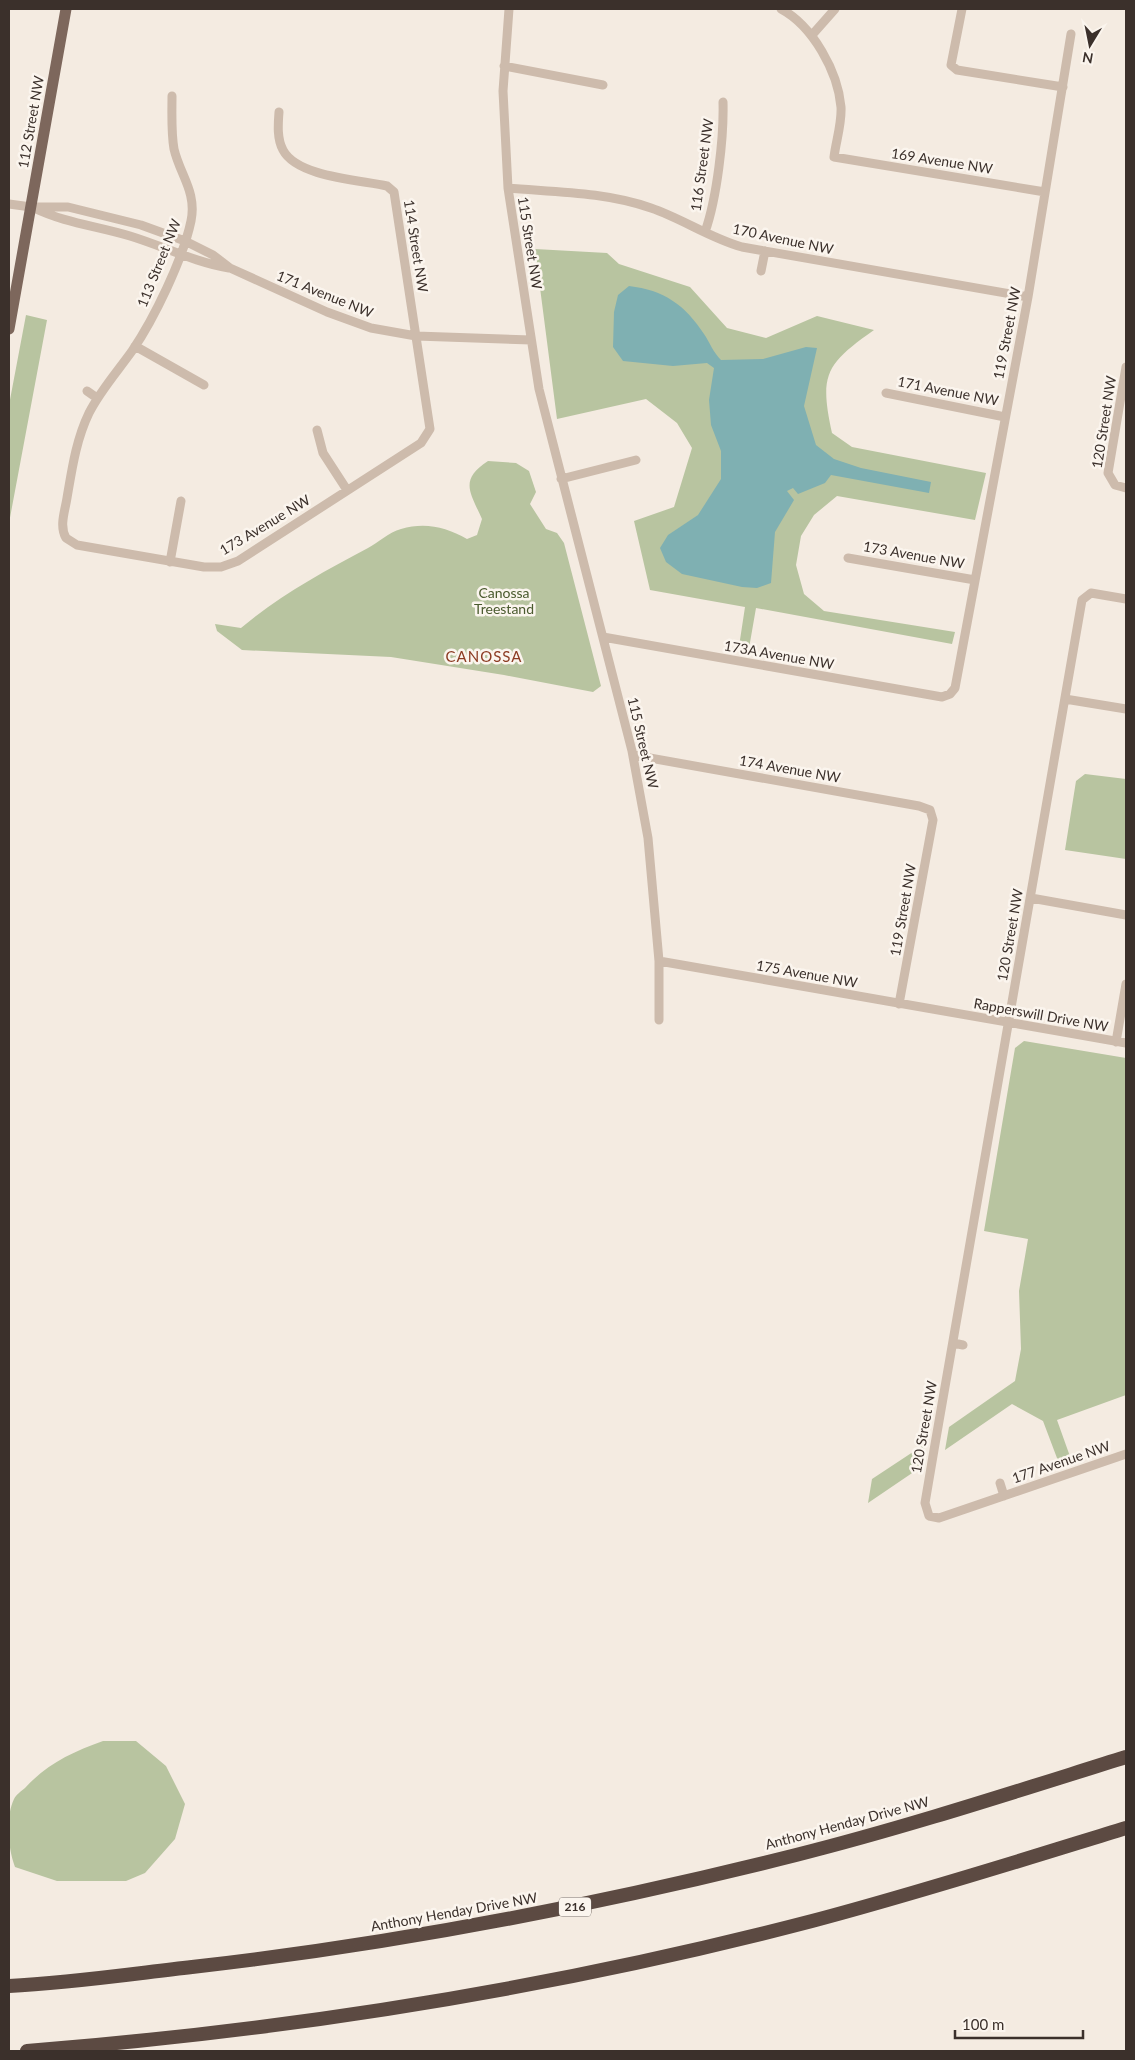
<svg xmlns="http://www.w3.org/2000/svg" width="1135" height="2060" viewBox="0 0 1135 2060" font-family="Lato,sans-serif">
<rect width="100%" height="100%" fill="#f4ebe1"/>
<path fill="#b8c4a0" d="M535 249 607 253 619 264 690 287 727 328 766 338 817 316 874 330C826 364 819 374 832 433L852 447 986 473 975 520 837 496 814 515 801 536 796 565 804 594 824 611 955 632 952 644 756 608 748 654 738 653 745 607 650 590 634 521 674 507 692 448 677 423 646 399 557 419Z
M26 315 47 320 9 523V405Z
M488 461 516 463 529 471 536 492 530 504 546 529 557 533 564 543 601 686 593 692 504 675 391 657 242 650 217 631 215 624 241 628C280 595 323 572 368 548 378 543 389 532 401 529 425 522 446 527 467 539L477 535 482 519C470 492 459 480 488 461Z
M1085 774 1126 779V859L1065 850 1076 781Z
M1024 1041 1126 1058V1395L1057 1420 1072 1462 1060 1466 1043 1421 1012 1404 945 1450 949 1427 1015 1381 1021 1349 1019 1291 1028 1239 984 1231 1015 1048Z
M925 1444 921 1467 868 1503 872 1479Z
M103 1741H136L166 1766 185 1804 175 1839 145 1873 126 1881H57L15 1867C8 1848 5 1818 14 1799 16 1795 21 1791 25 1788 47 1764 72 1752 103 1741Z"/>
<path fill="#7fb0b2" d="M629 286C664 290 685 305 704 334 710 343 713 352 721 360L763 359 806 347 817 348 804 406 816 445 834 459 861 468 931 482 929 493 831 475 825 483 798 494 793 488 787 491 794 500 775 532 771 583 757 588 742 587 682 574 666 562 660 548 668 535 698 515 721 479V451L711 425 709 400 714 368 707 363 673 366 623 361 613 347 614 312 618 295Z"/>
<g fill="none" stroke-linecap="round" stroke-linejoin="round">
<path stroke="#cdbbac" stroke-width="9" d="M509 9 503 91 508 188 539 389 632 751 648 838 659 961V1020
M781 9C813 26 838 72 841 107 842 123 836 141 834 157L1045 192
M962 9 951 65 957 70 1063 87
M812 35 835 9
M504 66 603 85
M172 96C172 113 171 132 174 149 180 175 197 192 191 221 183 259 154 319 132 351 117 372 100 391 89 413 76 440 72 469 67 498 65 511 59 526 66 538L77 545 204 567H221L238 561 421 443 430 429 394 192 387 186C360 180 297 177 283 150 277 139 278 125 279 112
M508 188C555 192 606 192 651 208 683 219 710 238 742 247L1028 297
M9 204 31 207H68L141 225 185 241 213 255 230 268 327 312 371 328 416 336 531 340
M34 208C65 223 97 226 130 236 163 246 194 262 229 268
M705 232C717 198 724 137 723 102
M761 271 765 251
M135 346 204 385
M1126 367 1108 473 1115 485 1126 488
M87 391 97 398
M886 393 1005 417
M317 430 323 453 347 490
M561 479 636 460
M848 558 975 580
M170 562 181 501
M1126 599 1091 593 1082 600 934 1450 925 1503 929 1516 939 1518 1126 1454
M603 637 942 697 950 694 955 688 1028 297 1071 34
M1065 699 1126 709
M633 755 919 806 930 810 933 820 899 1004
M1031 898 1126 915
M659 961 1126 1043
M1116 1042 1126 984
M953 1343 963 1345
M1000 1483 1004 1496"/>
<path stroke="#7d675c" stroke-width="11" d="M9 329 66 9"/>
<path stroke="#5c4a42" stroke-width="14" d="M9 1986C70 1983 131 1974 192 1967 396 1944 597 1905 796 1855 907 1827 1017 1791 1126 1757
M27 2051C292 2030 555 1988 812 1921 918 1893 1022 1860 1126 1828"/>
</g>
<g text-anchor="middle" stroke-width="5" stroke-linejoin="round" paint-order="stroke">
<rect fill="#fbf5ee" stroke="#756b66" stroke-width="1" x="559" y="1897.5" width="32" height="19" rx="4"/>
<g font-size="12" font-weight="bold" fill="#3b302b">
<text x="575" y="1911">216</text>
</g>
<g font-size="14" fill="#3b302b" stroke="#fbf5ee">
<text transform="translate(31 122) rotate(-80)" y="5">112 Street NW</text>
<text transform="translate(942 161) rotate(9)" y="5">169 Avenue NW</text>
<text transform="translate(702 165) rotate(-82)" y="5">116 Street NW</text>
<text transform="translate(783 239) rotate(12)" y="5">170 Avenue NW</text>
<text transform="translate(530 243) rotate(81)" y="5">115 Street NW</text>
<text transform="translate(416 246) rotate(81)" y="5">114 Street NW</text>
<text transform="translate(159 263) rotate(-68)" y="5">113 Street NW</text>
<text transform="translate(325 294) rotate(22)" y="5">171 Avenue NW</text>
<text transform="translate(1007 333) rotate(-79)" y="5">119 Street NW</text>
<text transform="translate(948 391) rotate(11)" y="5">171 Avenue NW</text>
<text transform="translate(1104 422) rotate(-81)" y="5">120 Street NW</text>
<text transform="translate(265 525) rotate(-31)" y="5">173 Avenue NW</text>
<text transform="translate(914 555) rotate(10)" y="5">173 Avenue NW</text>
<text transform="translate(779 655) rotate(10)" y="5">173A Avenue NW</text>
<text transform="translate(643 743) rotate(77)" y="5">115 Street NW</text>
<text transform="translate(790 769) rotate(10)" y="5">174 Avenue NW</text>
<text transform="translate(903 910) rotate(-80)" y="5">119 Street NW</text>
<text transform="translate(1010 935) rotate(-80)" y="5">120 Street NW</text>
<text transform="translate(807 974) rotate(10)" y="5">175 Avenue NW</text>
<text transform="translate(1041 1015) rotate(10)" y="5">Rapperswill Drive NW</text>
<text transform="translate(924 1427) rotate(-80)" y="5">120 Street NW</text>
<text transform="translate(1061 1462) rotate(-19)" y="5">177 Avenue NW</text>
<text transform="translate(847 1823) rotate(-15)" y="5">Anthony Henday Drive NW</text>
<text transform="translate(454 1912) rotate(-10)" y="5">Anthony Henday Drive NW</text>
</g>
<g font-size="14" fill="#4a5a2e" stroke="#fbf5ee">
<text x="504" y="598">Canossa<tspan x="504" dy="16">Treestand</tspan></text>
</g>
<g font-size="15" letter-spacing="1" fill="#8c3b22" stroke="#fbf5ee">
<text x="484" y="662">CANOSSA</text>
</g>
</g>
<rect width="1135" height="2060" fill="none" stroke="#3b302b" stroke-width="20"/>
<g transform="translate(1090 45) rotate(190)" stroke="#fbf5ee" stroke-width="4" paint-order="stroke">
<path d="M0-4L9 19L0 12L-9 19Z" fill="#3b302b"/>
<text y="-8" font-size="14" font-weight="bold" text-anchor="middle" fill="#3b302b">N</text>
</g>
<path d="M955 2030v8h128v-8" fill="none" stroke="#3b302b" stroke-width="2.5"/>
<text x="962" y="2030" font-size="15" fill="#3b302b" stroke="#fbf5ee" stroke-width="4" paint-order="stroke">100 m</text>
</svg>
